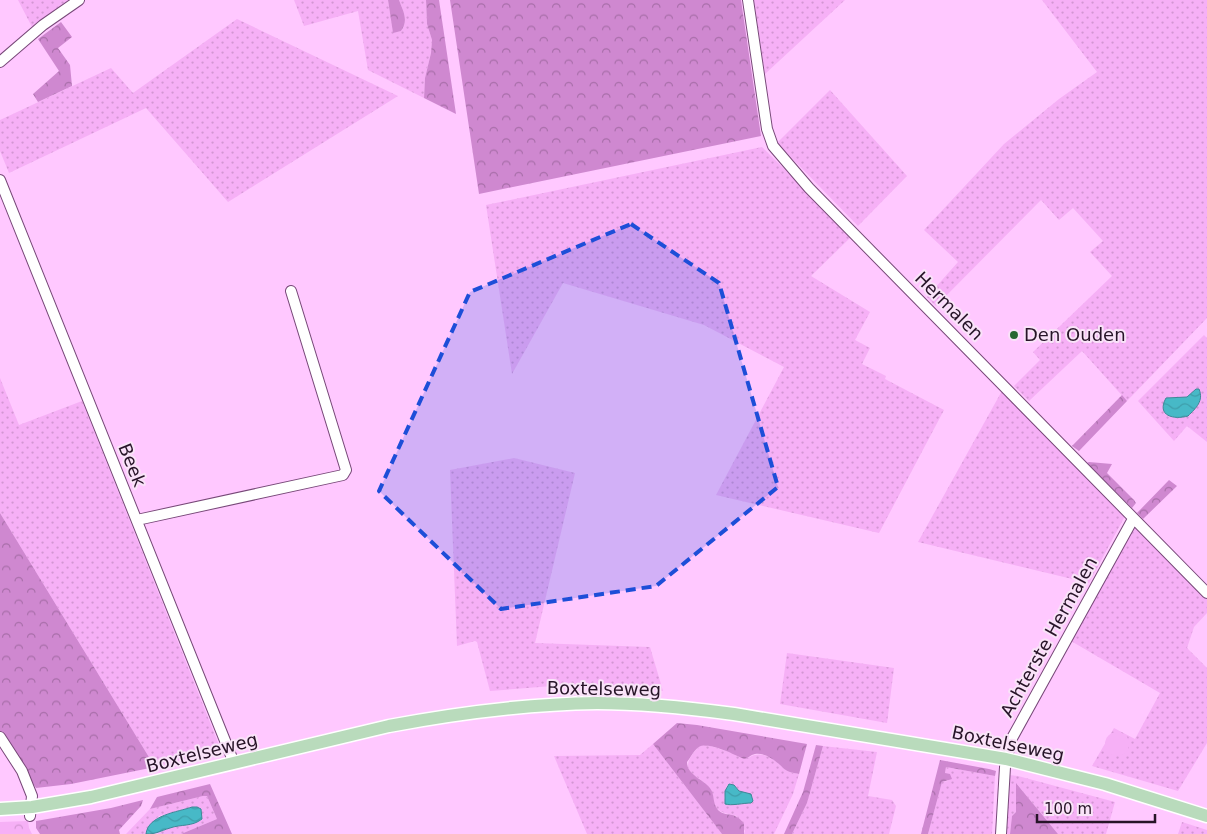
<svg xmlns="http://www.w3.org/2000/svg" width="1207" height="834" viewBox="0 0 1207 834" font-family="'DejaVu Sans',sans-serif">
<defs>
<pattern id="grass-dots" width="8" height="8" patternUnits="userSpaceOnUse" patternTransform="scale(1.25)"><rect width="8" height="8" fill="#f6b0f6"/><path d="M2 2h.1M6 6h.1" fill="none" stroke="#d396d3" stroke-width="1.8" stroke-linecap="round"/></pattern>
<pattern id="forest-crowns" width="20" height="18" patternUnits="userSpaceOnUse" patternTransform="scale(1.25)"><rect width="20" height="18" fill="#cf88d0"/><path d="M2 6a3 3 0 1 1 6 0M12 15a3 3 0 1 1 6 0" fill="none" stroke="#a86ea9"/></pattern>
<pattern id="park-crowns" width="20" height="18" patternUnits="userSpaceOnUse" patternTransform="scale(1.25)"><rect width="20" height="18" fill="#f6b0f6"/><path d="M2 6a3 3 0 1 1 6 0M12 15a3 3 0 1 1 6 0" fill="none" stroke="#d396d3"/></pattern>
<pattern id="water-waves" width="16" height="10" patternUnits="userSpaceOnUse" patternTransform="scale(1.25)"><rect width="16" height="10" fill="#47b9c7"/><path d="M0 5q4-4 8 0t8 0" fill="none" stroke="#3e9eab"/></pattern>
</defs>
<rect width="100%" height="100%" fill="#ffc8ff"/>
<path fill="url(#grass-dots)" fill-rule="evenodd" d="M18 0H70L32 27Z
M294 0H388L393 32 401 31C409 20 403 11 399 0H426L427 24 432 40 431 53 425 78 424 98 368 70 358 11 304 26Z
M754 0H845L765 74Z
M1042 0H1207V318L1127 401 1082 351 1029 401 1014 386 1040 360 1033 352 1112 276 1090 252 1103 241 1073 208 1059 220 1041 200 936 306 927 297 958 262 924 230 1004 144 1059 99 1097 72Z
M237 19 398 96 228 202 146 108 9 173 0 151V120L111 68 133 93Z
M830 90 907 176 858 226 777 143Z
M762 147 852 236 811 276 870 312 855 340 870 348 862 364 886 376 885 379 944 410 879 533 716 495 784 367 704 325 563 283 512 374 486 205Z
M1204 335 1207 338V442L1187 426 1174 441 1138 401ZM1196 389 1194 410 1188 416 1171 397H1187Z
M0 378 19 425 82 401 221 750 155 767 0 513Z
M1003 389 1125 516 1089 583 918 542Z
M514 458 575 473 535 643 650 647 663 691 620 687 552 686 490 691 477 642 475 641 457 646 450 470Z
M1134 527 1137 528 1207 599V613L1194 627 1187 648 1207 668V743L1178 791 1092 766 1114 728 1135 739 1160 693 1071 641 1132 529Z
M787 653 894 668 887 723 780 704Z
M653 744 722 834H587L554 756 640 755Z
M704 744 748 758C761 749 775 759 783 768 787 772 794 773 799 774L793 794 774 834H744L745 831 737 816C725 813 715 813 713 799 713 796 712 791 710 788 701 776 679 774 692 755 696 750 698 747 704 744ZM727 785H734L751 803H736L729 805 724 798Z
M823 746 877 752 868 796 892 800 896 806 889 834H792L807 803Z
M946 767 995 776 992 834H928L942 782 948 781 945 773Z
M1009 775 1018 776 1115 802 1106 834H1058L1017 784 1016 812 1012 816 1010 834H1004Z
M203 796H207L217 819 181 834H157L168 828 200 821 202 819V813L181 810 159 816 146 830V834H126L150 809Z
M1182 822 1207 830V834H1178Z"/>
<path fill="url(#forest-crowns)" d="M388 0H399C403 11 409 20 401 31L393 33Z
M426 0H439L456 114 424 98 425 78 431 53 432 40 427 24Z
M450 0H741L761 136 479 194Z
M61 22 72 37 58 48 70 65 72 86 38 102 33 94 59 71 38 39Z
M1122 395 1127 401 1079 451 1072 446Z
M1089 462 1112 464 1107 473 1134 500 1136 503 1132 508 1087 463Z
M1169 480 1177 486 1143 519 1137 513Z
M0 513 155 767 71 784 36 788 0 732Z
M677 723 697 725 807 744 799 774C794 773 787 772 783 768 777 762 766 752 755 754 750 755 749 758 744 759 735 755 708 741 699 747 694 750 691 757 687 762 687 775 703 779 710 788 715 794 712 803 718 810 726 818 735 810 744 824V834H722L653 744Z
M816 745 823 746 807 803 792 834H784L803 792Z
M940 760 989 769 996 771 995 776 946 767 945 773 950 774 952 779 942 782 928 834H921Z
M1016 783 1058 834H1010L1012 816 1016 812Z
M210 784 232 834H181L217 819 207 796H203L150 809 157 797Z
M143 800 141 806 119 830 120 834H40L36 828V821L111 808Z"/>
<path fill="url(#park-crowns)" d="M28 821 29 828 32 834H0V822Z"/>
<path fill="#f6b0f6" d="M1105 744a12 12 0 1 1 24 0a12 12 0 1 1-24 0Z"/>
<path fill="url(#water-waves)" stroke="#3d8897" d="M1196 389H1199C1204 401 1196 408 1188 416 1174 420 1156 416 1166 398L1187 397Z
M729 784 734 785 739 791 751 794 753 801 751 803C744 803 731 806 725 804V791Z
M192 807H197L201 809 202 819C192 827 181 824 170 828 160 831 157 834 146 834 148 815 178 812 192 807Z"/>
<g fill="none" stroke-linecap="round" stroke-linejoin="round">
<g stroke="#774878" stroke-width="12">
<path id="minor" d="M748 0 767 129 773 146 809 188 1207 593
M0 62 43 25 79 0
M0 180 234 763
M137 520 343 475 346 470 291 291
M0 737 22 771 32 796 30 816
M1001 834 1005 767 1011 740 1133 519"/>
</g>
<g stroke="#fff" stroke-width="15">
<path id="major" d="M0 809 32 807 91 797 389 726C458 713 527 704 597 703 642 703 689 708 734 714L1006 759 1105 784 1207 816"/>
</g>
<use href="#minor" stroke="#fff" stroke-width="10"/>
<use href="#major" stroke="#b9dbbc" stroke-width="12"/>
</g>
<path fill="#1d4ed8" fill-opacity="0.2" stroke="#1d4ed8" stroke-width="4" stroke-dasharray="10 6" stroke-linejoin="round" d="M631 224 719 283 778 487 656 586 501 609 379 491 470 292Z"/>
<circle fill="#276730" stroke="#f9e3f8" stroke-width="2" cx="1014" cy="335" r="5"/>
<g text-anchor="middle" stroke-width="4" stroke-linejoin="round" paint-order="stroke">
<g font-size="18" fill="#271428" stroke="#f9e3f8">
<text transform="translate(949 306) rotate(45)" y="6">Hermalen</text>
<text transform="translate(132 465) rotate(68)" y="6">Beek</text>
<text transform="translate(1049 637) rotate(-61)" y="6">Achterste Hermalen</text>
<text transform="translate(604 689) rotate(1)" y="6">Boxtelseweg</text>
<text transform="translate(1008 744) rotate(12)" y="6">Boxtelseweg</text>
<text transform="translate(202 753) rotate(-14)" y="6">Boxtelseweg</text>
</g>
<g font-size="18" fill="#271428" stroke="#f9e3f8" text-anchor="start">
<text x="1024" y="341">Den Ouden</text>
</g>
</g>
<path d="M1037 814v8h118v-8" fill="none" stroke="#271428" stroke-width="2.5"/>
<text x="1044" y="814" font-size="15" fill="#271428" stroke="#f9e3f8" stroke-width="4" paint-order="stroke">100 m</text>
</svg>
